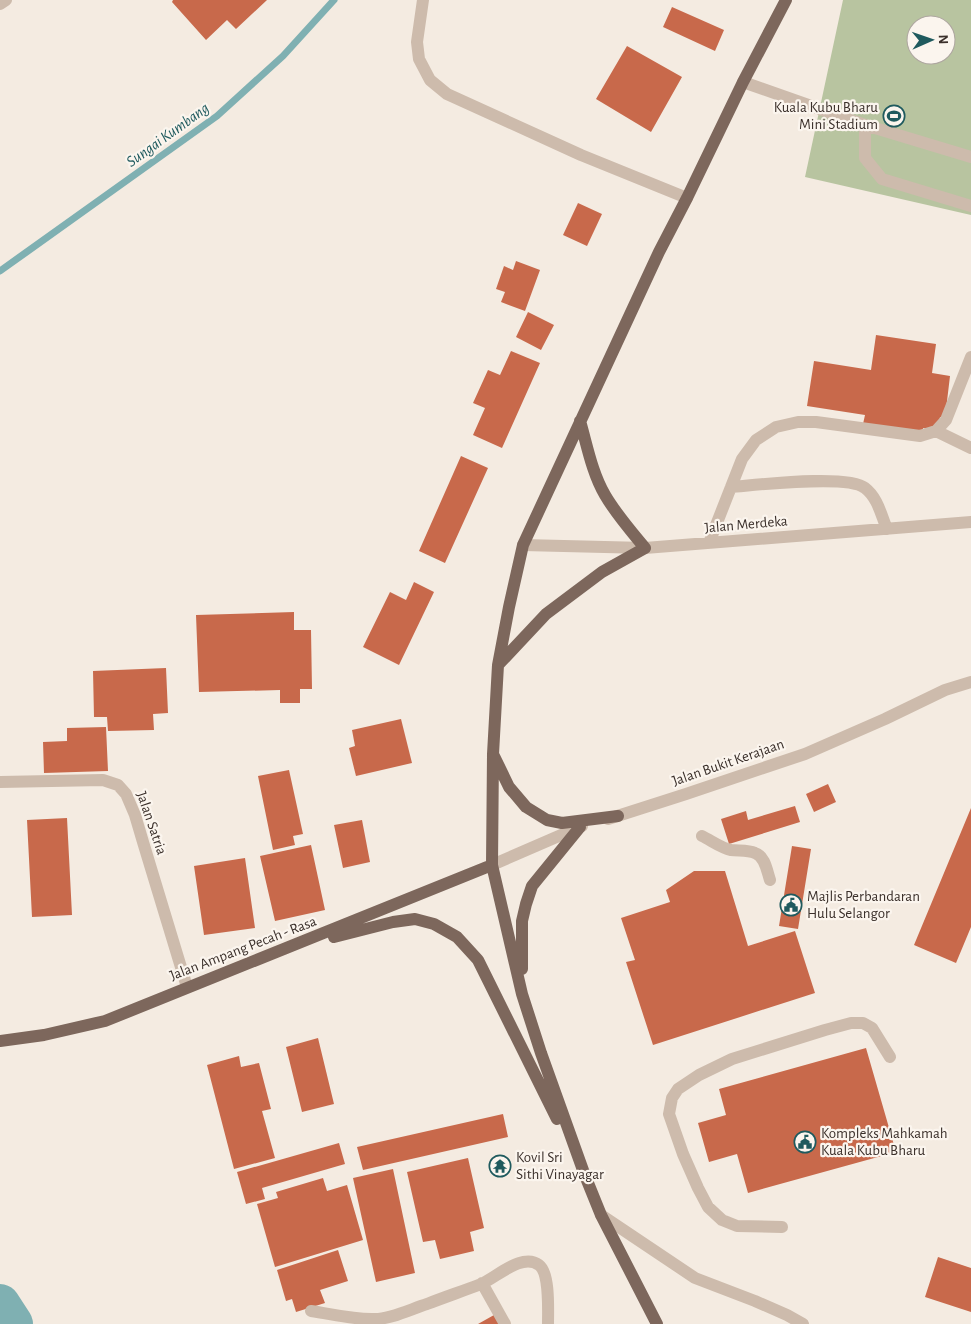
<svg xmlns="http://www.w3.org/2000/svg" width="971" height="1324" viewBox="0 0 971 1324" font-family="'Alegreya Sans',sans-serif">
<rect width="100%" height="100%" fill="#f4ebe1"/>
<path fill="#b8c4a0" fill-rule="evenodd" d="M843 0H971V215L805 177ZM916 25H946V55H916Z"/>
<g fill="none" stroke-linecap="round" stroke-linejoin="round">
<path stroke="#7fb0b2" stroke-width="7" d="M0 271 217 116 283 56 334 0"/>
<path stroke="#7fb0b2" stroke-width="40" d="M0 1304 13 1324"/>
</g>
<path fill="#c8694b" d="M173 0H267L236 29 227 20 206 40 172 2Z
M672 7 724 30 715 51 663 27Z
M627 46 682 77 651 132 596 99Z
M578 203 602 214 587 246 563 235Z
M516 261 540 270 525 311 501 302 505 292 496 289 504 266 513 270Z
M528 312 554 325 541 350 516 337Z
M876 335 936 344 932 373 950 376 945 418 940 417 938 430 923 428V433L863 424 865 415 807 406 814 361 871 370Z
M511 351 540 363 502 448 473 435 485 408 473 403 488 370 500 375Z
M461 456 488 468 445 563 419 551Z
M414 582 434 592 399 665 363 647 390 592 406 600Z
M294 612V630H311L312 689H300V703H280V690L199 692 196 615Z
M166 668 168 713 153 714 154 730 108 731 107 717H94L93 671Z
M401 719 412 763 356 776 349 748 355 746 352 730Z
M106 727 108 771 44 773 43 742 67 741V728Z
M289 770 303 834 293 836 295 845 273 850 258 776Z
M828 784 836 802 814 812 806 794Z
M795 806 800 822 729 844 721 819 746 811 748 820Z
M971 808V927L956 963 914 945Z
M67 818 72 915 32 917 27 820Z
M362 820 370 862 343 868 334 825Z
M311 845 325 910 275 921 260 856Z
M792 846 811 849 798 929 779 926Z
M245 858 255 928 204 935 194 866Z
M694 871H725L748 946 795 931 815 993 653 1045 626 962 635 960 621 918 670 902 666 890Z
M318 1038 334 1104 302 1112 286 1047Z
M866 1048 896 1152 748 1193 737 1154 709 1162 698 1123 726 1115 719 1089Z
M239 1056 241 1067 259 1063 271 1109 262 1111 275 1158 234 1169 207 1065Z
M503 1114 508 1137 363 1170 357 1147Z
M339 1143 345 1164 262 1188 265 1199 246 1204 237 1172Z
M468 1158 484 1228 470 1232 474 1251 440 1259 435 1240 423 1242 407 1172Z
M393 1169 415 1273 376 1282 353 1178Z
M323 1178 327 1191 347 1185 363 1240 275 1267 257 1204 278 1198 276 1192Z
M338 1250 348 1281 320 1290 325 1303 296 1312 292 1299 286 1301 277 1270Z
M938 1257 971 1268V1312L925 1297Z
M494 1315 499 1324H478Z"/>
<g fill="none" stroke-linecap="round" stroke-linejoin="round">
<path stroke="#cdbbac" stroke-width="12" d="M423 0 417 42 419 59 430 80 447 94 581 155 687 198
M0 4 6 0
M743 82 865 125 971 157
M865 125V158L882 179 971 206
M936 431 971 448
M731 487C757 485 848 474 865 488 878 498 881 515 887 529
M709 543 742 459 756 440 776 427 798 422H816L920 436 936 431 946 420 971 357
M523 545 645 548 971 522
M0 782 103 780 118 785 126 794 135 815 143 842 187 987
M608 819 686 794 805 754 885 719 945 690 971 682
M702 836C712 841 721 848 731 850 739 851 748 850 755 853 765 856 767 871 770 880
M492 865 582 826
M601 1215 695 1278 755 1301 787 1315 803 1324
M782 1227 737 1226 722 1220 708 1207 698 1188 683 1154 669 1114 672 1098 678 1089 699 1075 732 1059 825 1030 851 1023H863L872 1028 890 1057
M482 1283 505 1324
M311 1311C332 1314 354 1320 375 1319 391 1319 411 1309 427 1304 445 1297 463 1291 481 1284 496 1278 522 1252 539 1265 550 1273 548 1311 548 1324"/>
<path stroke="#7d675c" stroke-width="12" d="M499 664 546 614 602 572 645 548C631 531 616 514 605 495 592 473 587 445 580 421
M494 756 509 787 526 807 547 820 562 823 618 816
M334 937 393 922 415 919 434 924 457 937 478 960 557 1119
M522 969V921L526 904 532 886 580 827
M0 1041 44 1035 105 1021 492 865
M657 1324 601 1215 584 1173 541 1053 522 994 492 865 493 754 498 665 509 607 523 545 659 252 687 198 743 82 786 0"/>
</g>
<defs>
<g id="stadium-ring" transform="scale(1.125)"><circle r="9.5" fill="#fbf5ee" stroke="#1f5a5e" stroke-width="1.5"/><path d="M0-5a6.5 5 0 1 0 0 10a6.5 5 0 1 0 0-10ZM-3.5-1.8h7v3.6h-7Z" fill="#1f5a5e"/></g>
<g id="civic-ring" transform="scale(1.125)"><circle r="9.5" fill="#fbf5ee" stroke="#1f5a5e" stroke-width="1.5"/><path d="M-.6-6.5H3V-4.5H.6V-3L4-1V1h2V6H-6V1h2V-1L-.6-3ZM-1.2 2.5V6h2.4V2.5Z" fill="#1f5a5e"/></g>
<g id="temple-ring" transform="scale(1.125)"><circle r="9.5" fill="#fbf5ee" stroke="#1f5a5e" stroke-width="1.5"/><path d="M0-6L5-2H3V0L6.5 2.5H4V6H1.5V3h-3V6H-4V2.5H-6.5L-3 0V-2H-5Z" fill="#1f5a5e"/></g>
</defs>
<g fill-rule="evenodd">
<use href="#stadium-ring" x="894" y="116"/>
<use href="#civic-ring" x="791" y="905"/>
<use href="#civic-ring" x="805" y="1142"/>
<use href="#temple-ring" x="500" y="1166"/>
</g>
<g text-anchor="middle" stroke-width="4.5" stroke-linejoin="round" paint-order="stroke">
<g font-size="15" fill="#3b302b" stroke="#fbf5ee" text-anchor="start">
<text x="878" y="112" text-anchor="end">Kuala Kubu Bharu<tspan x="878" dy="17">Mini Stadium</tspan></text>
<text x="807" y="901">Majlis Perbandaran<tspan x="807" dy="17">Hulu Selangor</tspan></text>
<text x="821" y="1138">Kompleks Mahkamah<tspan x="821" dy="17">Kuala Kubu Bharu</tspan></text>
<text x="516" y="1162">Kovil Sri<tspan x="516" dy="17">Sithi Vinayagar</tspan></text>
</g>
<g font-size="15" fill="#3b302b" stroke="#fbf5ee">
<text transform="translate(746 524) rotate(-5)" y="5">Jalan Merdeka</text>
<text transform="translate(728 762) rotate(-19)" y="5">Jalan Bukit Kerajaan</text>
<text transform="translate(152 823) rotate(71)" y="5">Jalan Satria</text>
<text transform="translate(243 948) rotate(-21)" y="5">Jalan Ampang Pecah - Rasa</text>
</g>
<g font-size="16" font-style="italic" fill="#1f5a5e" stroke="#fbf5ee">
<text transform="translate(167 134) rotate(-36)" y="6">Sungai Kumbang</text>
</g>
</g>
<g transform="translate(931 40) rotate(88)"><circle r="24" fill="#fbf5ee" stroke="#aea6a0"/>
<path d="M0-4L9 19L0 12L-9 19Z" fill="#1f5a5e"/>
<text y="-8" font-size="14" font-weight="bold" text-anchor="middle" fill="#3b302b">N</text>
</g>
</svg>
